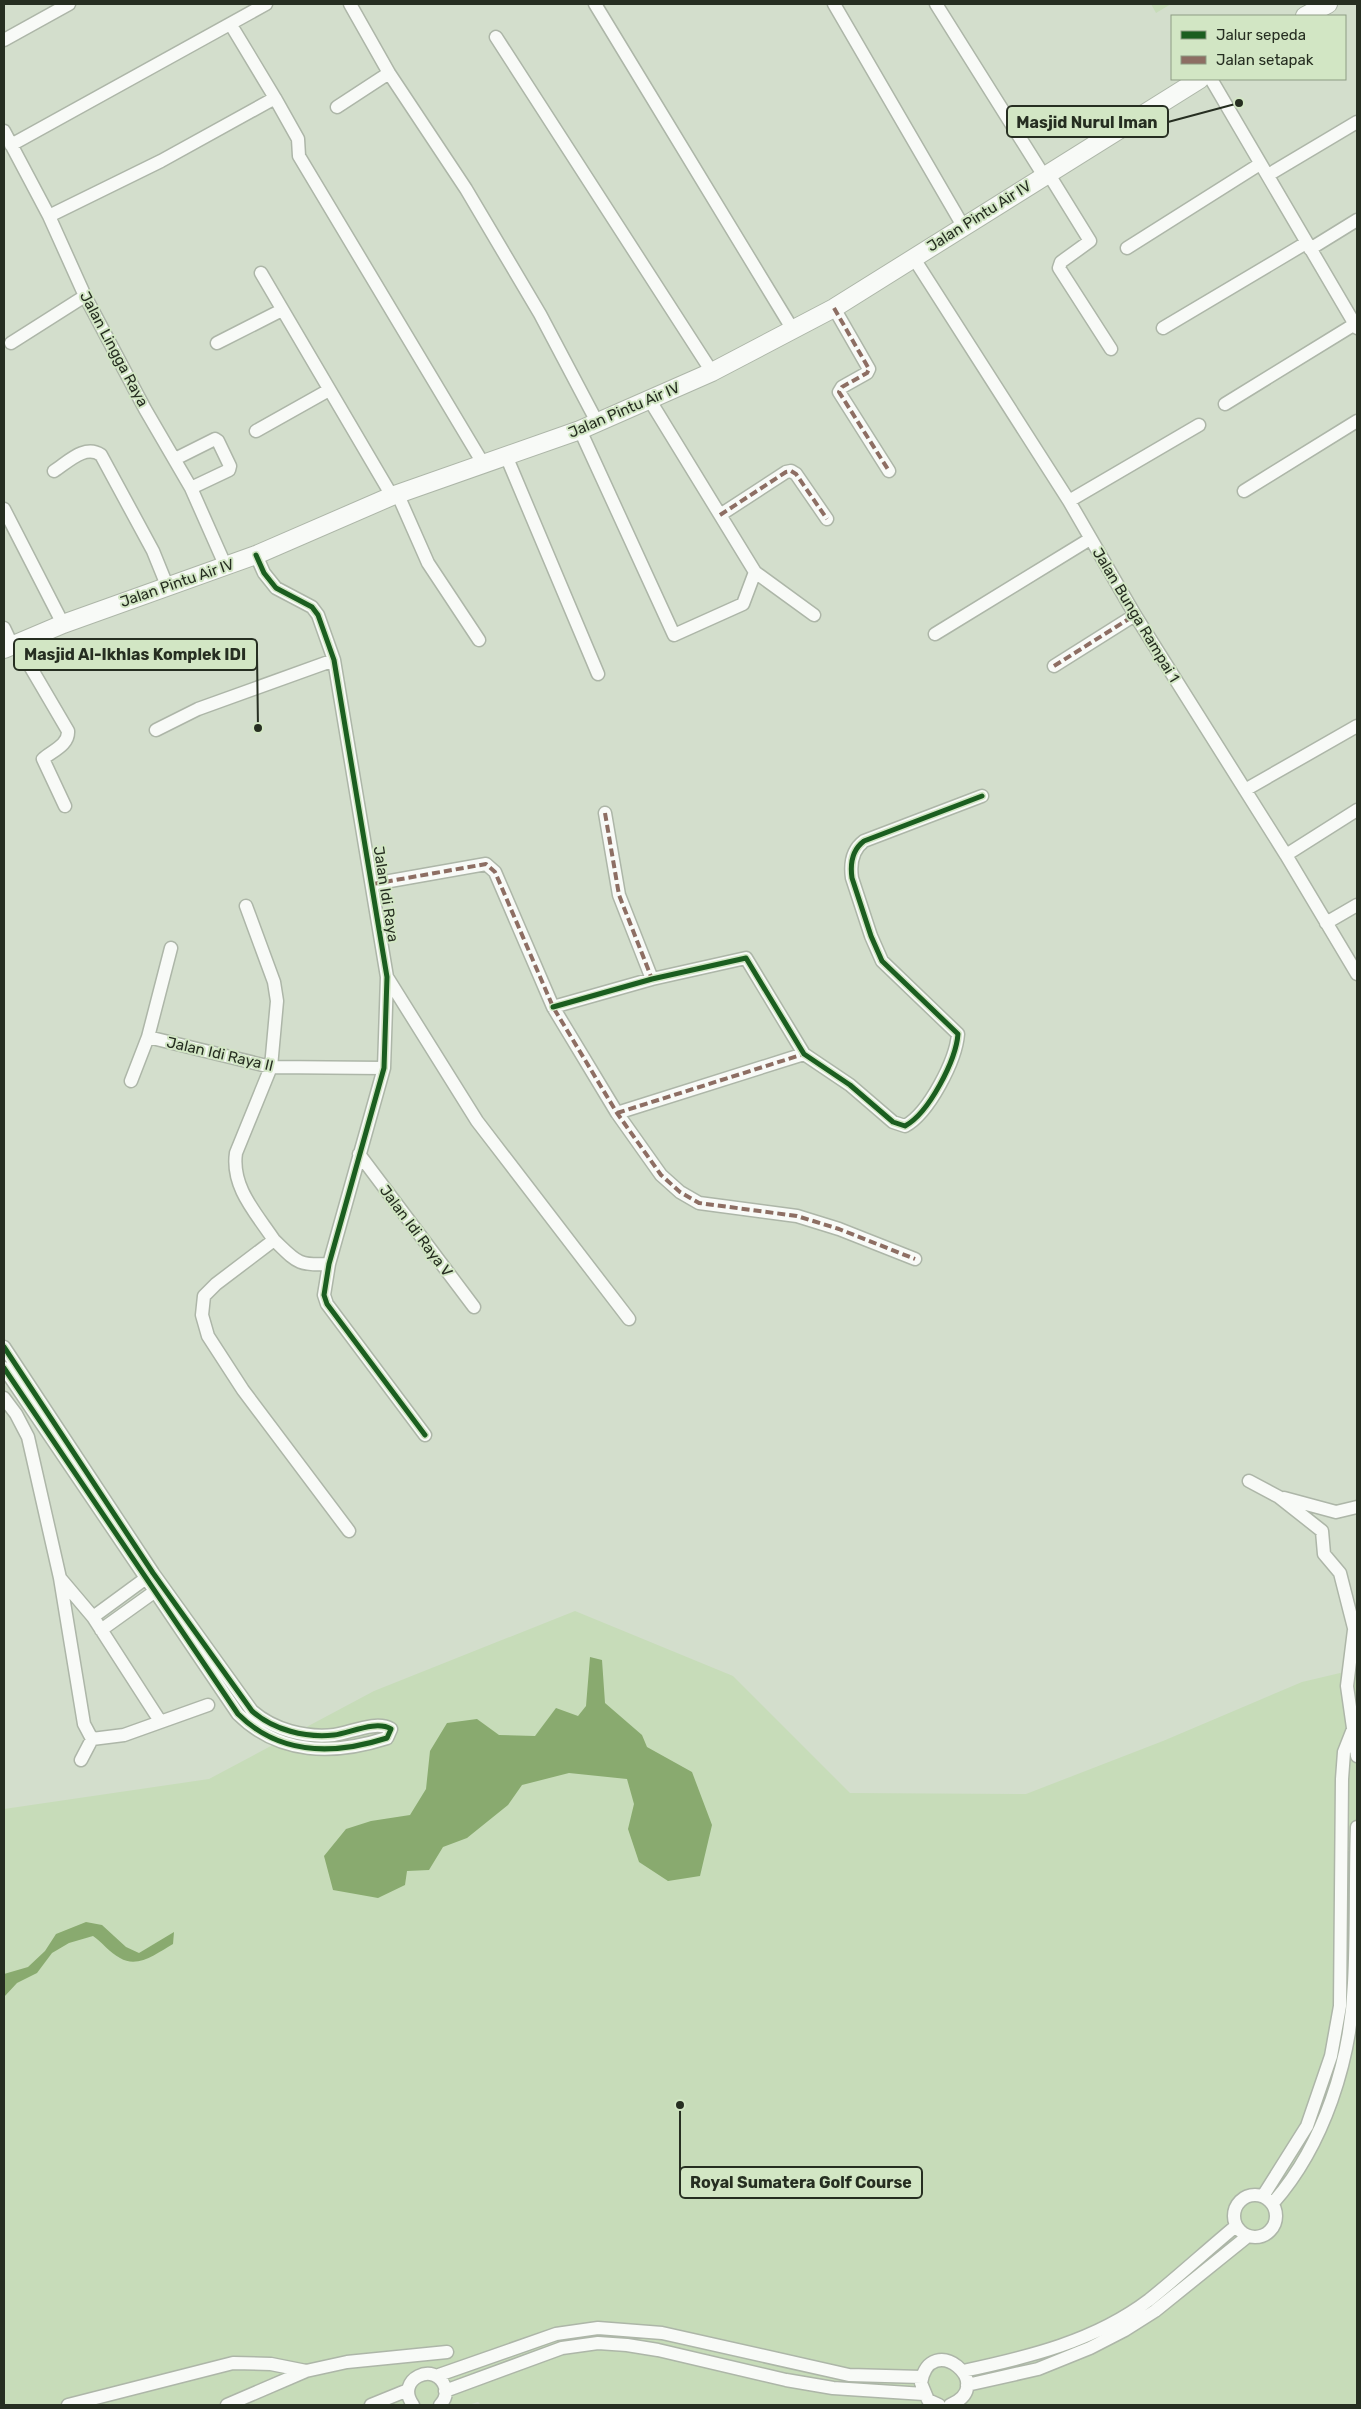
<svg xmlns="http://www.w3.org/2000/svg" width="1361" height="2409" viewBox="0 0 1361 2409" font-family="Rubik,sans-serif">
<rect width="100%" height="100%" fill="#d3decc"/>
<path fill="#c7dcb9" d="M1151 4H1171L1156 13Z
M575 1611 733 1676 850 1793 1026 1794 1163 1741 1302 1682 1357 1669V2405H481L478 2402 468 2405H4V1809L209 1779 374 1691Z"/>
<path fill="#89aa6f" d="M590 1657 602 1660 605 1703 642 1735 647 1747 692 1772 712 1825 700 1876 668 1881 639 1862 628 1829 634 1804 627 1779 569 1773 522 1785 508 1805 467 1838 443 1847 429 1870 407 1871 405 1885 378 1898 333 1890 324 1856 346 1829 371 1821 410 1815 426 1789 430 1751 447 1723 477 1719 499 1735 535 1736 556 1708 578 1716 586 1706Z
M86 1922 102 1925 126 1947 139 1953 174 1932 173 1944C157 1953 138 1969 120 1958 110 1953 102 1942 93 1936L69 1943 52 1953 37 1973 17 1983 4 1997V1974L28 1967 45 1951 56 1934Z"/>
<g fill="none" stroke-linecap="round" stroke-linejoin="round">
<g stroke="#adb6a8" stroke-width="15">
<path id="street" d="M350 4 389 73 466 189 540 314 597 422
M595 4 793 330
M834 4 963 226
M936 4 1044 176
M231 25 275 98
M496 37 712 372
M4 40 69 4
M1211 79 1357 328
M337 107 389 73
M4 131 49 216 85 296 145 409 191 488 226 567
M11 145 266 4
M1048 173 1090 241 1061 262 1059 268 1111 349
M1268 175 1357 122
M49 216 161 161 275 98 298 139 299 156 484 465
M1127 248 1260 164
M1310 249 1357 220
M913 257 1069 501 1135 615 1286 855 1357 974
M261 273 392 496
M834 308 869 369 867 373 842 387 839 392 889 471
M1163 328 1306 243
M11 343 85 296
M217 343 282 310
M649 399 755 572 814 615
M1225 404 1355 324
M580 430 674 635 743 604 755 572
M256 431 329 390
M507 458 598 674
M175 459 215 439 218 441 230 466 229 470 191 488
M54 471C68 462 85 444 101 455L153 551 168 588
M1244 491 1357 421
M398 495 428 563 479 640
M1069 501 1199 425
M4 509 63 624
M720 515 786 472 791 471 796 474 827 519
M256 555 264 573 276 588 312 607 318 615 334 660 387 977 384 1068 329 1264 324 1295 327 1304 425 1435
M4 628 12 645
M935 634 1090 539
M17 644 68 731C69 745 52 751 43 759L65 806
M1054 666 1135 615
M156 730 198 709 334 660
M1245 790 1357 726
M605 813 619 895 652 979
M1286 855 1357 810
M373 884 486 864 495 872 553 1007 617 1113 661 1175 680 1192 699 1203 797 1216 839 1229 915 1259
M246 906 274 982 277 1001 271 1067 236 1153C231 1187 256 1213 274 1240
M1326 923 1357 905
M387 977 477 1121 629 1319
M553 1007 652 979 746 958 804 1054 850 1085 893 1122 905 1126C929 1113 956 1060 958 1034L882 961 871 936 852 878C850 864 852 850 864 841L982 796
M148 1037 271 1067 384 1068
M131 1081 148 1037 171 948
M617 1113 804 1054
M359 1154 474 1307
M329 1264C297 1266 296 1261 274 1240L216 1284 204 1296 202 1315 208 1336 243 1390 349 1531
M4 1347 153 1573 252 1711C274 1730 305 1738 334 1735 350 1733 376 1720 391 1729L387 1738C334 1755 279 1755 238 1714L4 1368
M4 1398 16 1414 28 1437 60 1578 84 1724 92 1739 124 1735 208 1705
M1249 1481 1279 1497 1322 1531 1324 1554 1340 1573 1354 1628
M1284 1498 1336 1512 1357 1507
M60 1578 93 1617 160 1721
M93 1617 153 1573
M1355 1622 1347 1686 1357 1756
M101 1630 161 1587
M81 1760 92 1739
M1234 2216a21 21 0 1 1 42 0a21 21 0 1 1-42 0Z
M1263 2196 1307 2126 1331 2056 1340 2006 1342 1779 1344 1752 1357 1719
M1273 2203C1324 2145 1351 2060 1354 1983 1357 1931 1355 1879 1357 1827
M963 2371C1029 2357 1095 2341 1149 2300 1179 2276 1207 2250 1236 2226
M436 2376 556 2334 598 2328 662 2333 849 2375 922 2377
M967 2385 1038 2369 1090 2348 1125 2330 1155 2311 1248 2236
M445 2391 562 2348 598 2343 627 2345 658 2350 786 2380 833 2388 924 2394
M68 2405 233 2363 271 2364 306 2371
M227 2405 306 2371 347 2362 447 2352
M371 2405 408 2390
M413 2405C394 2379 436 2360 445 2387 447 2394 445 2400 440 2405
M939 2405 928 2400 921 2383C930 2329 999 2385 950 2405"/>
</g>
<g stroke="#adb6a8" stroke-width="20">
<path id="secondary" d="M1305 16 1328 4
M4 649 63 624 256 555 392 496 580 430 712 372 834 308 1200 79"/>
</g>
<use href="#street" stroke="#f8faf7" stroke-width="12"/>
<use href="#secondary" stroke="#f8faf7" stroke-width="18"/>
<path stroke="#8d6e63" stroke-width="4" stroke-dasharray="8 4" stroke-linecap="butt" d="M834 308 869 369 867 373 842 387 839 392 889 471
M720 515 786 472 791 471 796 474 827 519
M1054 666 1135 615
M605 813 619 895 652 979
M373 884 486 864 495 872 553 1007 617 1113 661 1175 680 1192 699 1203 797 1216 839 1229 915 1259
M617 1113 804 1054"/>
<g stroke="#d2e6c4" stroke-width="8">
<path id="cycleway" d="M256 555 264 573 276 588 312 607 318 615 334 660 387 977 384 1068 329 1264 324 1295 327 1304 425 1435
M553 1007 652 979 746 958 804 1054 850 1085 893 1122 905 1126C929 1113 956 1060 958 1034L882 961 871 936 852 878C850 864 852 850 864 841L982 796
M4 1347 153 1573 252 1711C274 1730 305 1738 334 1735 350 1733 376 1720 391 1729L387 1738C334 1755 279 1755 238 1714L4 1368"/>
</g>
<use href="#cycleway" stroke="#1b5e20" stroke-width="5"/>
</g>
<g text-anchor="middle" stroke-width="4" stroke-linejoin="round" paint-order="stroke">
<g font-size="15" fill="#262e21" stroke="#d2e6c4">
<text transform="translate(979 216) rotate(-32)" y="5">Jalan Pintu Air IV</text>
<text transform="translate(114 349) rotate(62)" y="5">Jalan Lingga Raya</text>
<text transform="translate(624 410) rotate(-23)" y="5">Jalan Pintu Air IV</text>
<text transform="translate(177 583) rotate(-19)" y="5">Jalan Pintu Air IV</text>
<text transform="translate(1136 615) rotate(59)" y="5">Jalan Bunga Rampai 1</text>
<text transform="translate(386 894) rotate(81)" y="5">Jalan Idi Raya</text>
<text transform="translate(220 1054) rotate(13)" y="5">Jalan Idi Raya II</text>
<text transform="translate(416 1231) rotate(53)" y="5">Jalan Idi Raya V</text>
</g>
</g>
<path fill="none" stroke="#262e21" stroke-width="2" d="M1239 103L1168 122M258 728L257 654M680 2105L680 2182"/>
<g fill="#262e21" stroke="#d2e6c4" stroke-width="2">
<circle cx="1239" cy="103" r="5"/>
<circle cx="258" cy="728" r="5"/>
<circle cx="680" cy="2105" r="5"/>
</g>
<g fill="#d2e6c4" stroke="#262e21" stroke-width="2">
<rect x="1007" y="106" width="161" height="31" rx="5"/>
<rect x="14" y="639" width="243" height="31" rx="5"/>
<rect x="680" y="2167" width="242" height="31" rx="5"/>
</g>
<g font-size="16" text-anchor="middle" font-weight="bold" fill="#262e21">
<text x="1087" y="128">Masjid Nurul Iman</text>
<text x="135" y="660">Masjid Al-Ikhlas Komplek IDI</text>
<text x="801" y="2188">Royal Sumatera Golf Course</text>
</g>
<rect width="1361" height="2409" fill="none" stroke="#262e21" stroke-width="10"/>
<rect x="1171" y="15" width="175" height="65" fill="#d2e6c4" stroke="#8d9c83"/>
<rect x="1181" y="31" width="25" height="8" fill="#1b5e20" stroke="#8d9c83"/>
<text x="1216" y="40" font-size="15" fill="#262e21">Jalur sepeda</text>
<rect x="1181" y="56" width="25" height="8" fill="#8d6e63" stroke="#8d9c83"/>
<text x="1216" y="65" font-size="15" fill="#262e21">Jalan setapak</text>
</svg>
